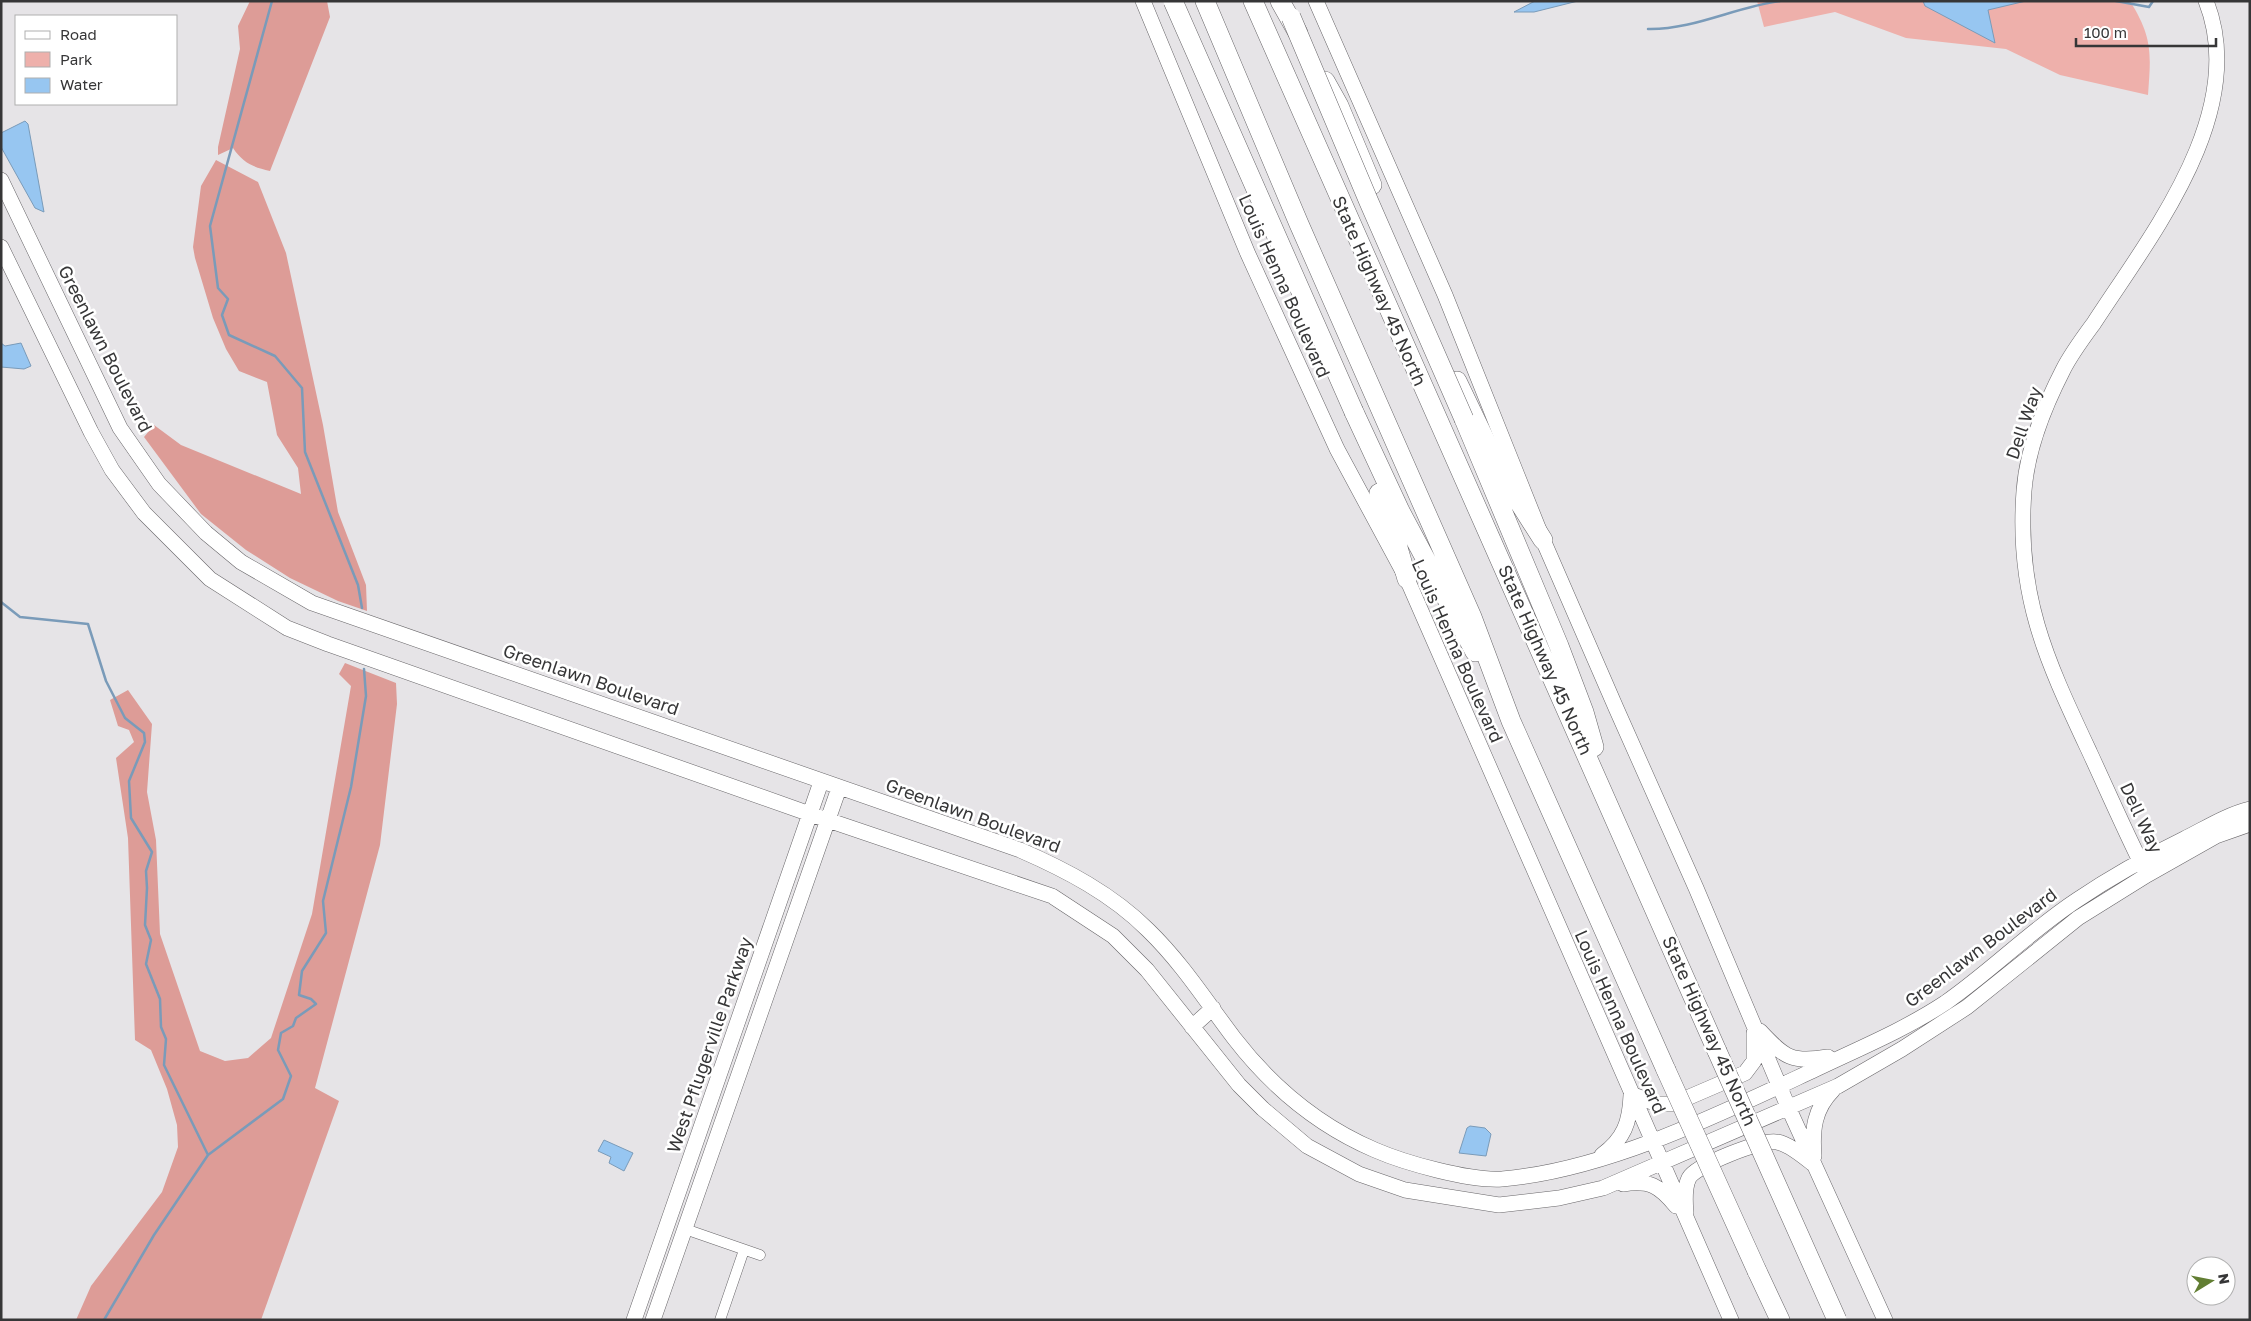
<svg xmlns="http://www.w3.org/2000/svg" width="2251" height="1321" viewBox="0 0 2251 1321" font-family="'Golos Text',sans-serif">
<rect width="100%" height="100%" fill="#e6e4e7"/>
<path fill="#eeb0ab" d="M1757 1H2130C2153 38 2151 54 2148 95L2060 75 2006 49 1906 38 1835 12 1764 27Z"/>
<path fill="#dd9c97" d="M250 1H327L330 17 270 171C253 167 243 163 233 148L218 155V147L240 49 238 26Z
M216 160 258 182 286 253 323 425 338 512 366 585 367 611 338 601 290 578 246 550 201 514 144 437 154 425 181 445 301 494 298 468 277 435 267 382 239 371 226 349 213 318 195 258 193 247 201 186Z
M345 663 396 683 397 704 380 845 315 1088 339 1101 261 1320H76L91 1286 162 1192 178 1147 177 1125 167 1089 151 1050 135 1040 128 838 116 758 134 742 129 730 118 726 110 700 128 690 152 724 147 792 156 840 160 934 200 1051 225 1061 248 1058 271 1038 312 914 351 686 339 674Z"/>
<path fill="#97c6f1" stroke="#7a9bb9" d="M1535 1H1578L1534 12H1514Z
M1923 1H2026L1988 10 1995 43 1925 6Z
M25 121 28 124 44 212 35 208 1 147V133Z
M1 343 5 346 21 343 31 366 24 369 1 367Z
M1470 1126 1485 1128 1491 1134 1486 1156 1459 1153 1467 1128Z
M604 1140 633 1153 624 1171 609 1163 611 1157 598 1151Z"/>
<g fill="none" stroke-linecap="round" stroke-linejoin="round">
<path stroke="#7a9bb9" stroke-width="2.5" d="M272 1 210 226 218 288 228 299 222 315 229 335 275 356 302 388 305 452 358 585 362 608
M2116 1 2149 7 2153 1
M1648 29C1693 30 1735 7 1780 1
M1 602 20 617 88 624 106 681 125 718 144 733 145 742 129 781 131 818 152 852 146 871 147 888 145 925 151 940 146 964 160 999 161 1027 166 1039 164 1065 208 1155
M104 1320 154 1235 208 1155 283 1099 291 1076 278 1050 281 1033 293 1026 296 1018 316 1004 311 999 299 995 302 971 326 933 323 901 351 787 366 696 364 669"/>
<g stroke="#686669" stroke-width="11">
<path id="street" d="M685 1229 760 1255
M720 1320 744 1250"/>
</g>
<g stroke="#686669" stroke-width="16">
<path id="secondary" d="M1143 1 1248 254 1337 449 1407 579 1731 1320
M1316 1 1445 295 1543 540 1616 708 1696 888 1789 1109 1885 1320
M1 180 120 428 159 484 206 533 241 562 312 603 1020 850C1066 870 1112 894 1148 930 1182 963 1206 1001 1234 1038 1271 1086 1319 1126 1375 1150 1405 1163 1469 1181 1502 1179 1607 1170 1720 1114 1816 1069 1860 1048 1904 1030 1945 1003 1991 971 2030 931 2077 900 2111 877 2147 857 2184 839 2206 828 2226 815 2250 809
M1 247 91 432 112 470 144 513 210 579 287 628 328 644 810 814 1052 896 1113 936 1147 970 1239 1085 1263 1109 1307 1146 1359 1174 1405 1190 1499 1205 1559 1198 1603 1188 1838 1086 1902 1049 1967 1007 2078 918 2147 875 2216 836 2250 824
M2144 869C2125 831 2108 792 2090 753 2047 661 2016 597 2024 491 2027 450 2044 407 2063 370 2071 354 2083 338 2094 323 2151 235 2250 112 2206 1
M1192 1027 1213 1008
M1760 1031C1785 1058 1792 1063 1828 1057
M1631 1094 1657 1104H1673L1745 1073 1754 1061V1033
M1602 1155C1624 1139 1630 1122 1631 1095
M1814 1156C1812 1130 1814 1109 1833 1090
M1623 1184C1649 1180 1659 1185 1676 1206
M1686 1213C1685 1202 1684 1188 1689 1178 1696 1165 1762 1139 1777 1142 1789 1144 1803 1156 1813 1164
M634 1320 821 782
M653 1320 839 788"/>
</g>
<g stroke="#686669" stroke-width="20">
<path id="highway" d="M1205 1 1299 224 1472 617 1511 721 1666 1070
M1253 1C1405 352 1565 700 1717 1051
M1280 1 1298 33
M1325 81 1339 106 1372 185
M1457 381 1503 477 1543 540
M1354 412 1400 511 1475 652
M1464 419 1559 646 1584 712 1594 747
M1379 493 1390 520 1407 579
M1757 1271 1780 1320"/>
</g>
<use href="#street" stroke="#fff" stroke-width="10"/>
<use href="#secondary" stroke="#fff" stroke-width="15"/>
<use href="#highway" stroke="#fff" stroke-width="19"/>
<g stroke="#686669" stroke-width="20" stroke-linecap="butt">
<path id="highway-bridge" d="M1173 1 1354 412
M1291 17 1369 202 1464 419
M1717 1051 1837 1320
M1666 1070 1757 1271"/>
</g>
<use href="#highway-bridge" stroke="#fff" stroke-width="19"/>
</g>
<g text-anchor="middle" stroke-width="5" stroke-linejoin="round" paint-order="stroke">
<g font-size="18" fill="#363637" stroke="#fff">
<text transform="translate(1284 286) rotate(66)" y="6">Louis Henna Boulevard</text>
<text transform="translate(1379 291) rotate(66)" y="6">State Highway 45 North</text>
<text transform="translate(105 349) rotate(63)" y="6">Greenlawn Boulevard</text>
<text transform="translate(2024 423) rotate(-71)" y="6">Dell Way</text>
<text transform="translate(1457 651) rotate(66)" y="6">Louis Henna Boulevard</text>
<text transform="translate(1545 660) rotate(66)" y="6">State Highway 45 North</text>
<text transform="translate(591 680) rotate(19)" y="6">Greenlawn Boulevard</text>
<text transform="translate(973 816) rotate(20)" y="6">Greenlawn Boulevard</text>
<text transform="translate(2141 818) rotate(65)" y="6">Dell Way</text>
<text transform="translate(1981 948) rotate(-37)" y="6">Greenlawn Boulevard</text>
<text transform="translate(1620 1022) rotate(66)" y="6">Louis Henna Boulevard</text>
<text transform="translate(1709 1031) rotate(66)" y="6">State Highway 45 North</text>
<text transform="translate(710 1045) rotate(-71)" y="6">West Pflugerville Parkway</text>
</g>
</g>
<rect width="2251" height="1321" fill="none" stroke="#363637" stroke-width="5"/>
<rect x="15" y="15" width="162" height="90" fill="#ffffff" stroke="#afafaf"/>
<rect x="25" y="31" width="25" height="8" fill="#ffffff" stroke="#afafaf"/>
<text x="60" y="40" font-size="15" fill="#363637">Road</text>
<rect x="25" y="52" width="25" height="15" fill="#eeb0ab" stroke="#afafaf"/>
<text x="60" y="65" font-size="15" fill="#363637">Park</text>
<rect x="25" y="78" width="25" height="15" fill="#97c6f1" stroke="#afafaf"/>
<text x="60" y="90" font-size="15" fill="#363637">Water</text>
<g transform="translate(2211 1281) rotate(80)"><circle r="24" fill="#ffffff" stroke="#afafaf"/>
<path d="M0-4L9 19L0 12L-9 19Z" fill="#627e33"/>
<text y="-8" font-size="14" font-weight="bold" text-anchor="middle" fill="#363637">N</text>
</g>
<path d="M2076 38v8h140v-8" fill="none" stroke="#363637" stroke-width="2.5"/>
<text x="2084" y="38" font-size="15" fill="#363637" stroke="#ffffff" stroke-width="4" paint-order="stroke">100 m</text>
</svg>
